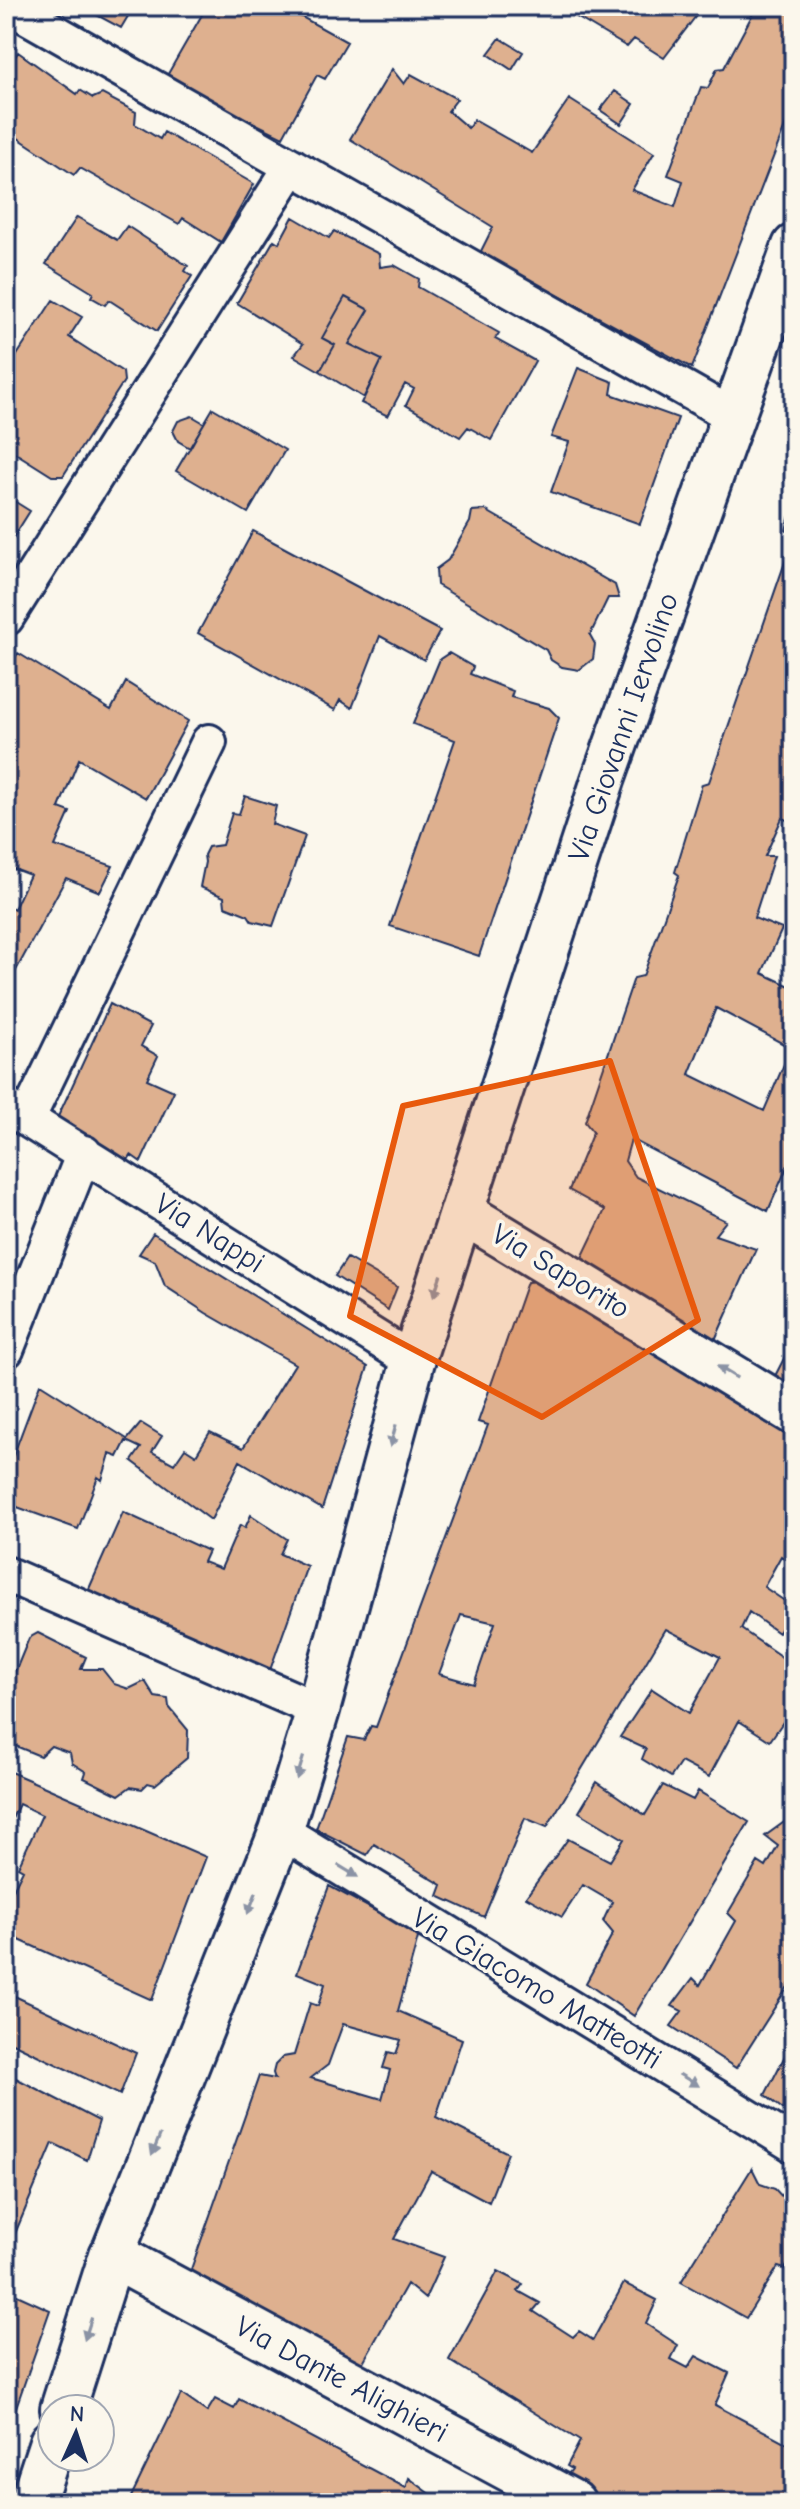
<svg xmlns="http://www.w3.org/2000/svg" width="800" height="2509" viewBox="0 0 800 2509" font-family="'Comic Neue',sans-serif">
<rect width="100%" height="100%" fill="#fbf7ec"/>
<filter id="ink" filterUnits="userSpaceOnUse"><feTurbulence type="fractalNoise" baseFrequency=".0125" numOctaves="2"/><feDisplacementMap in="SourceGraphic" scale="16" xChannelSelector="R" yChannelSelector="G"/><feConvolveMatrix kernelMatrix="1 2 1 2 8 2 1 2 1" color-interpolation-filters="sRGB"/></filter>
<g filter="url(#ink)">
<path fill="#deb08f" stroke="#1b2f5e" stroke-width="2" fill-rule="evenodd" d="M80 6H134L121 28Z
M207 6H292L289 10 347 42 325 79 317 75 283 137 165 79Z
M558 6H691L687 12 696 16 664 58 634 39 627 47Z
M757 6H794V103L692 368 480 253 493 227 350 139 392 69 404 84 411 74 457 99 448 111 468 128 474 120 532 153 569 99 654 153 632 190 675 207 683 181 668 175 701 87 708 88 717 69 724 68Z
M500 38 523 52 512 70 488 54Z
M18 52 77 94 80 90 93 98 102 94 136 112 135 124 160 139 164 132 254 184 221 242 183 218 179 224 80 168 74 175 6 130V71Z
M615 91 634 104 621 124 600 110Z
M77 217 117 240 127 226 188 266 185 271 192 276 157 331 109 300 105 305 91 297 93 293 46 264Z
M293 217 329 238 334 231 379 254 380 267 394 265 419 279 418 287 499 333 495 339 535 361 491 440 468 427 460 437 406 405 414 389 405 384 388 416 361 403 382 360 349 344 369 310 345 297 322 338 335 345 320 371 294 356 303 344 237 303 274 240 279 243Z
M345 297 369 310 349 344 382 360 364 398 320 371 335 345 322 338Z
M53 300 82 317 69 337 123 372 124 381 63 476H52L6 447V372Z
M578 368 613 382 611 394 678 418 640 524 551 492 569 442 551 437Z
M213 408 285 450 248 513 176 471Z
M192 416 204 423 190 448 178 441 173 431 178 421Z
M6 496 30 511 6 549Z
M794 501V815L792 822 782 818 765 856H774L754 918 782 929 762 973 794 988V1151L768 1211 631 1139 625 1161 636 1177 726 1221 715 1235 756 1249 714 1342 578 1266 605 1210 569 1190 593 1132 585 1122 634 978 643 976 679 875 675 872 702 784 709 782 794 536 786 530ZM716 1008 791 1048 764 1111 689 1074Z
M485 510 615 585 619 598H608L590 635 595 644 593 659 579 670 562 667 551 660 546 650 437 585 436 569 448 560 470 522 472 511Z
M253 531 440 631 424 660 380 636 352 708 340 700 335 710 198 633Z
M18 653 111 710 126 682 188 721 146 798 79 759 59 808 70 812 55 846 113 866 100 892 66 878 6 989V904L14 909 30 875 6 866V671Z
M449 653 473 667 470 674 513 691 511 697 549 708 559 718 479 956 390 926 455 740 413 724 440 659Z
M245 796 276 806 272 824 305 836 273 926 252 921 248 915 225 906 224 897 200 887 205 862 204 855 208 847 222 845 232 813 239 814Z
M110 1004 151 1026 141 1046 158 1056 147 1079 174 1091 141 1162 131 1155 127 1162 55 1123Z
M153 1233 368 1367 322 1509 240 1461 211 1520 132 1461 141 1448 126 1441 141 1423 162 1436 152 1452 174 1464 185 1448 196 1455 210 1432 243 1448 295 1364 206 1313 165 1286 155 1261 139 1254Z
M347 1258 397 1287 388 1310 335 1276Z
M541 1281 794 1438V1565L781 1556 764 1587 792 1606 778 1633 749 1612 741 1629 789 1662 794 1656V1706L770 1741 739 1721 709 1777 681 1762 671 1777 642 1759 646 1749 620 1737 652 1689 689 1713 720 1657 666 1629 547 1827 525 1818 484 1917 438 1896 442 1885 374 1844 367 1855 316 1829 348 1737 364 1740 371 1726 376 1727 488 1425 478 1422 527 1282ZM461 1615 495 1623 474 1684 439 1674Z
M794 1339V1390L775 1376Z
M40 1384 127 1439 118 1457 110 1454 102 1480 98 1477 78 1529 6 1503V1475Z
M123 1512 208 1551 203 1562 221 1569 240 1525 245 1528 251 1515 287 1539 280 1554 307 1566 269 1673 84 1600Z
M38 1633 86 1657 81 1669H102L114 1684 129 1689 145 1681 155 1697 168 1699 169 1707 188 1730 187 1758 155 1785 148 1783 142 1789 130 1787 119 1795 84 1778 86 1772 72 1763 70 1753 51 1746 40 1756 6 1742V1694L29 1638Z
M6 1770 206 1857 152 2000 6 1934V1904L23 1870 18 1867 42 1815 19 1804 6 1831Z
M597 1782 645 1815 663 1785 693 1800 698 1791 749 1822 634 2016 586 1983 613 1933 603 1921 612 1902 583 1885 562 1917 526 1897 568 1839 610 1861 624 1839 579 1812Z
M794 1815V1984L791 1982 736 2068 671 2026 682 2011 672 2006 693 1978 700 1985 736 1921 728 1913 758 1862 766 1867 778 1846 765 1836Z
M329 1886 419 1934 398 2011 462 2039 436 2117 508 2153 489 2202 431 2171 394 2239 444 2257 425 2299 407 2284 358 2371 189 2275 259 2076 275 2079 273 2073 275 2065 283 2057 294 2055 310 2003 318 2006 325 1984 297 1973ZM343 2024 401 2040 396 2054 388 2052 383 2068 390 2070 382 2099 311 2078 328 2065Z
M6 1992 136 2053 120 2095 6 2040Z
M794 2038V2118L765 2095Z
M6 2073 99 2121 87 2160 53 2143 6 2255Z
M752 2168 760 2184 775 2189 785 2200 794 2204V2253L785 2269 778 2267 746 2318 681 2282Z
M498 2271 523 2284 518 2291 540 2303 533 2311 573 2337 579 2331 593 2340 624 2283 657 2300 646 2324 678 2345 671 2359 688 2368 696 2356 729 2373 715 2405 794 2447V2503H610L565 2478 572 2469 567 2466 580 2441 449 2360Z
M6 2290 50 2310 6 2436Z
M181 2394 207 2412 215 2399 234 2409 239 2399 406 2488 409 2478 440 2501 439 2503H128Z"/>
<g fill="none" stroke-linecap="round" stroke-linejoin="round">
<g stroke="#1b2f5e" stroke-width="40">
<path id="minor" d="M9 6 733 416
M6 618 292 166
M6 1106 413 1361
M27 1119 209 742
M6 1350 84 1153
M6 1574 318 1710
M281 1831 794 2145"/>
</g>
<g stroke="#1b2f5e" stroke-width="48">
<path id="tertiary" d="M462 1212 794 1413
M112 2255 281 1831 318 1710 413 1361 603 780 794 246"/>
</g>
<g stroke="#1b2f5e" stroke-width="50">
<path id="secondary" d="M63 2409 112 2255 573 2503
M32 2503 52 2442"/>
</g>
<use href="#minor" stroke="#fbf7ec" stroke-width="34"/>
<use href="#tertiary" stroke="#fbf7ec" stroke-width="42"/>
<use href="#secondary" stroke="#fbf7ec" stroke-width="44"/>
</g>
<defs><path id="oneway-solid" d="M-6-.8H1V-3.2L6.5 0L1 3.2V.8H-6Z" transform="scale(2)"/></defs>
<g fill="#8b93a5">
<use href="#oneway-solid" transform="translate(437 1286) rotate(108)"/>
<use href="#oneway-solid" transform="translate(727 1372) rotate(-149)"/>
<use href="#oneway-solid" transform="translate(393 1436) rotate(105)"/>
<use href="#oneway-solid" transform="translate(300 1768) rotate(107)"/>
<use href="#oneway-solid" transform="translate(348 1871) rotate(31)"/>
<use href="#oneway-solid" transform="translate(252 1903) rotate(112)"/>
<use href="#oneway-solid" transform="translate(689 2080) rotate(31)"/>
<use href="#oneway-solid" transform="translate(156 2145) rotate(112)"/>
<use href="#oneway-solid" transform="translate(88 2329) rotate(108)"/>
</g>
</g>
<path fill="#e8590c" fill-opacity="0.2" stroke="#e8590c" stroke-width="6" stroke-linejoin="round" d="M610 1061 698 1320 542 1417 350 1316 403 1106Z"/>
<g text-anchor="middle" stroke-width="7" stroke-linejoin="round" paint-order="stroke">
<g font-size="30" fill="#1b2f5e" stroke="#fbf7ec">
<text transform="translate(623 727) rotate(-71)" y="10">Via Giovanni Iervolino</text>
<text transform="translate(210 1233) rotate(32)" y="10">Via Nappi</text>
<text transform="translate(561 1271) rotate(31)" y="10">Via Saporito</text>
<text transform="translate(537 1988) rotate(31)" y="10">Via Giacomo Matteotti</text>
<text transform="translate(342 2379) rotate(28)" y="10">Via Dante Alighieri</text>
</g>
</g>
<rect width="800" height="2509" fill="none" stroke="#fbf7ec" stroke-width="32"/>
<rect x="16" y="16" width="768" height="2477" fill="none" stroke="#1b2f5e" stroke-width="3" filter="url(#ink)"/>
<g transform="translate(76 2433) rotate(3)"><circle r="38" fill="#fbf7ec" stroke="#a1a7b3" stroke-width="2"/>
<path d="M0-6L14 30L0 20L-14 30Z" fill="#1b2f5e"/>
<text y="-12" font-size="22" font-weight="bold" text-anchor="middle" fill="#1b2f5e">N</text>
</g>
</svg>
